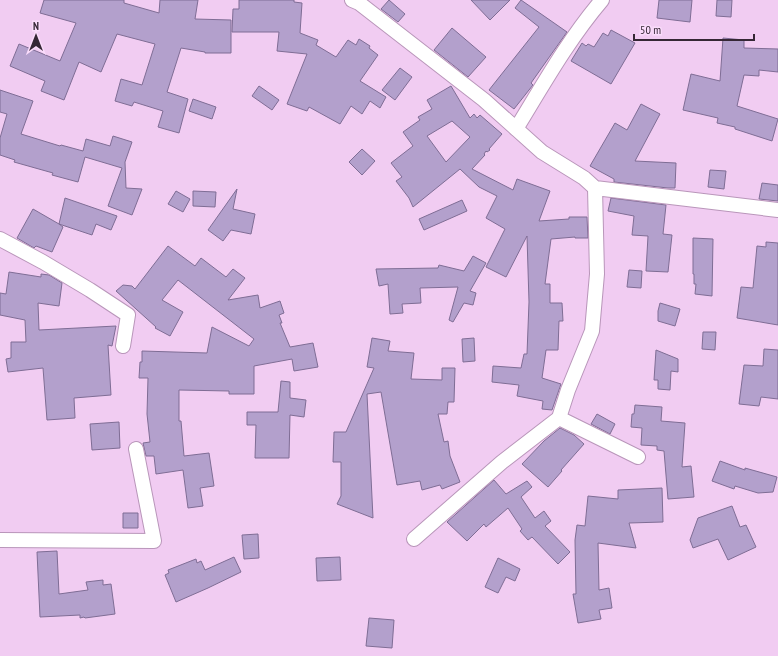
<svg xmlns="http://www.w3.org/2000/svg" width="778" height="656" viewBox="0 0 778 656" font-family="'PT Sans Narrow',sans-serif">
<rect width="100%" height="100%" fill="#f1ccf2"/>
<path fill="#b3a0cc" stroke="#7f6d95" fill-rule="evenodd" d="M44 0H124V3L159 13 160 0H198L195 19 231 20V53H205V52L181 48 167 92 188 99 179 133 158 127 163 111 134 102 132 106 115 101 121 79 142 85 155 44 117 34 101 72 79 62 64 100 41 91 45 81 10 66 19 44 60 61 76 23 40 13Z
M239 0H294V2L302 3 300 33 318 40 316 45 336 57 348 40 356 45 359 39 370 46 369 48 378 55 360 81 386 97 380 108 370 101 362 114 351 106 340 124 309 107 307 111 287 104 307 54 277 51 279 32H232L233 9H239Z
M389 0 405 14 398 22 381 9Z
M471 0H510L490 20Z
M521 0 567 32 531 83 533 85 529 90 514 109 489 90 539 27 515 8Z
M659 0H692L690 22 657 18Z
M717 0H732L731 17 716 16Z
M452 28 486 57 468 77 434 50Z
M611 30 635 43 611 84 571 61 582 43 586 46 588 44 594 47 603 33 608 36Z
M723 38 744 40V48L778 49V72L759 70V76L744 75 737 106 778 119 772 141 735 129V127L717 123 718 118 683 110 691 74 720 81Z
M400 68 412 77 395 100 382 90Z
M259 86 279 100 272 110 252 96Z
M451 86 470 118 474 114 477 118 480 115 502 134 489 149 490 150 487 152 486 151 484 154 485 155 472 169 513 190 517 179 550 191 539 221 569 219V217H587L588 238H575V237L551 239 545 284H550V303H562L563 321H559L558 350H546L542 378 561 384 552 410 542 409 543 401 517 396 519 385 492 382 493 366 521 368 524 354H527L529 302 527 236 506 277 486 267 505 229 486 218 497 196 479 187 460 169 413 207 409 198 396 181 402 177 391 163 413 146 403 132 420 120 418 117 432 109 427 100ZM452 121 470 137 446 162 427 136Z
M0 90 33 101 21 134 60 146 61 145 83 151 86 139 110 146 113 136 132 142 125 162 126 188 142 189 132 215 108 206 122 168 85 157 78 182 52 175 53 173 14 162 15 160 0 155V138L7 114 0 112Z
M193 99 216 107 212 119 189 111Z
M641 104 660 114 635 161 676 163 675 188H668L614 182V179L590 166 615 123 627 130Z
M362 149 375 161 362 175 349 162Z
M710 170 726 171 724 189 708 187Z
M762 183 778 185V201L759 199Z
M237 189 233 209 255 214 251 234 231 230 223 241 208 230Z
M176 191 190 199 183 212 168 204Z
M193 191 216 192 215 207 193 206Z
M65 198 117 216 111 230 96 224 92 235 59 224 63 227 52 252 36 246 34 248 17 238 33 209 59 224Z
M611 198 666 205 663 234 672 235 668 272 646 271 648 236 632 235 634 216 608 211Z
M462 200 467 211 424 230 419 219Z
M693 238 713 239 712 296 695 294 696 284H694V274H693Z
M766 242 778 243V325L737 318 741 287 753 288 757 246 766 247Z
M168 246 195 266 201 258 226 277 233 269 245 278 228 300 258 295 260 308 280 301 284 313 279 315 282 323H280L290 347 313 343 318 367 294 371 292 359 254 366V394H229V391L179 390V421H181L184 456 209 453 214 486 200 488 203 506 188 508 183 470 156 474 154 456H146L143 443 150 442 147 414 148 378H139L140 362H142V351L207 353 212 327 249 346 254 339 178 280 162 300 183 312 170 336 155 328 156 327 116 291 123 285 132 286 135 289Z
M473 256 486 263 470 291 476 293 473 305 464 303 453 322 449 320 458 287 420 288 421 303 402 304 403 313 390 314 388 284 379 286 376 269 438 268 439 265 464 271Z
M629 270 642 271 641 288 627 287Z
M9 272 41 277V274L49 275 62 283 59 306 38 303 39 330 116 326 112 346 108 345 111 395 74 398 75 418 47 420 43 368 8 372 6 359 11 358V342H26L25 320 0 315V293L6 294Z
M660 303 680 309 675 326 658 321V311Z
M703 332H716L715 350 702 349Z
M372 338 390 341 388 351 414 353 411 379 442 380V368H455L454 402H448L447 414H438L444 442 448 441 450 456 460 482 442 489 440 485 422 490 420 481 397 485 381 392 367 394 373 518 337 504 341 496V462H333L334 432H346L374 368 367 367Z
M474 338 475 361 463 362 462 339Z
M764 349 778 350V399L761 397 759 406 739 404 744 365 763 366Z
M656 350 678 359V372L671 371 670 390 658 389V380H654Z
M281 381 290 382V398L306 400 304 417 290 415 289 458H255L256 425H247V412H278Z
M635 405 662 407 661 421 685 423 682 467 691 466 694 497 668 499 664 451 657 450V446L641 445 642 428 631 427 632 414H634Z
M597 414 615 424 610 434 591 424Z
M119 422 120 448 92 450 90 424Z
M560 428 574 435 584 444 561 470 562 471 548 487 522 464 544 441Z
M720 461 745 470V468L777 477 773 492 758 493 735 486 734 489 712 481Z
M494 480 506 494 527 481 532 487 521 497 535 518 544 511 551 521 545 526 570 552 558 564 532 537 528 540 520 531 522 529 508 508 486 527 484 524 467 541 447 522Z
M662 488 663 522 629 523 636 548 598 543 599 590 609 588 612 608 599 610 601 619 578 623 573 594H576L575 540 577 525 585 526 588 496 618 499V490Z
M732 506 740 527 746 525 756 547 728 560 718 539 693 548 690 540 698 518Z
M123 513H138V528H123Z
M258 534 259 558 244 559 242 535Z
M57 551 59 594 88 590 86 582 103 580V585L111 584 115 614 85 618 84 617 80 618V615L40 617 37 552Z
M234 557 241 572 208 588 176 602 165 575 169 573 168 570 196 559 197 563 201 561 205 570Z
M340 557 341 580 317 581 316 558Z
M498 558 520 569 515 581 506 577 498 593 485 587Z
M369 618 394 620 392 648 366 646Z"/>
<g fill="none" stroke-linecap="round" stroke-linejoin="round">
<g stroke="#b996ba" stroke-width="16">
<path id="street" d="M352 0 359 3 484 100 542 152 584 178 595 188 778 210
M516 129C543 85 568 40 602 0
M0 239 43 262 90 290 128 315 123 346
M559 418 638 457
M414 539 502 462 559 418 568 390 592 331 597 274 595 188
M0 540 154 541 136 449"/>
</g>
<use href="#street" stroke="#fff" stroke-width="14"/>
</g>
<g transform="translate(36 36)" stroke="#fadcfb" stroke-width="3" paint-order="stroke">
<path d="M0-3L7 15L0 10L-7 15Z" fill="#352735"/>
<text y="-6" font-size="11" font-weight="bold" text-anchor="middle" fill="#352735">N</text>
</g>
<path d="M634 34v6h120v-6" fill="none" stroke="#352735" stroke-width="2"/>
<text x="640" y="34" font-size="12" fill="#352735" stroke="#fadcfb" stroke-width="3" paint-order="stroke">50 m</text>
</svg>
